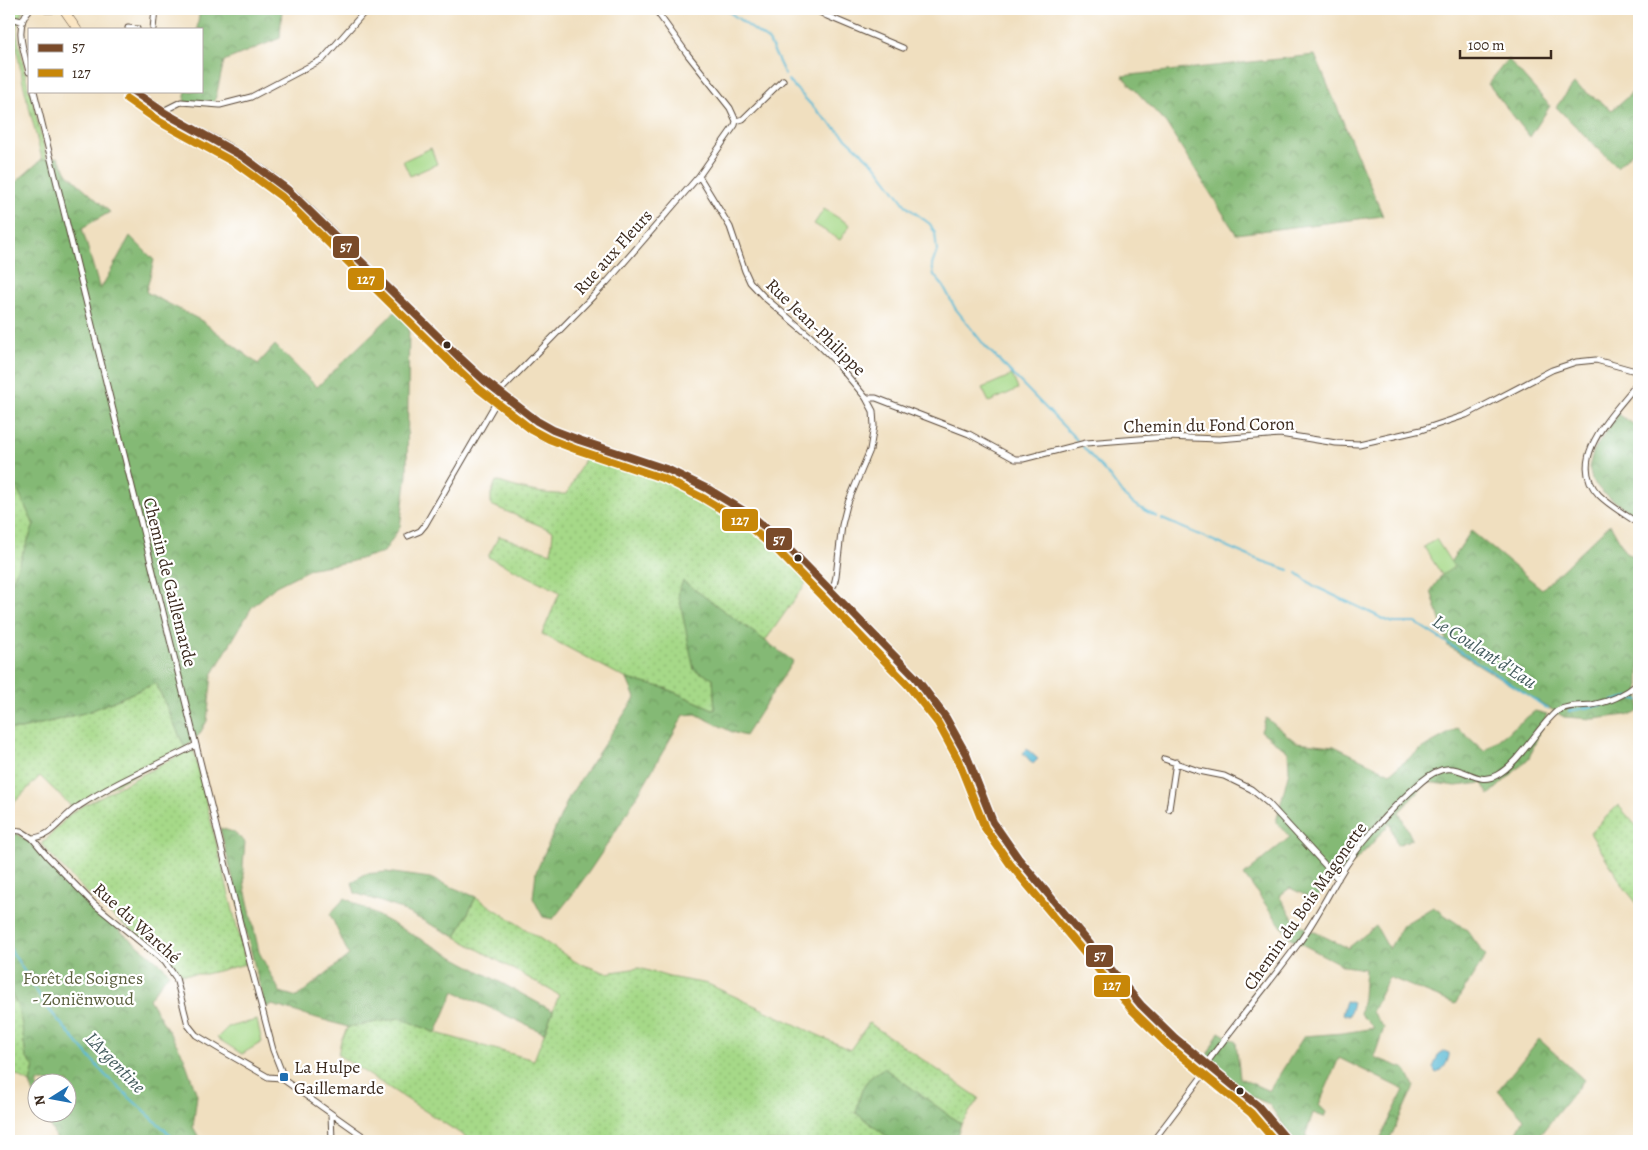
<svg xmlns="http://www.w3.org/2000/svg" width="1648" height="1150" viewBox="0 0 1648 1150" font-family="Alegreya,serif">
<defs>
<pattern id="grass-dots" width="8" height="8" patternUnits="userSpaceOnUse" patternTransform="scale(1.25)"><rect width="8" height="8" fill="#a6d988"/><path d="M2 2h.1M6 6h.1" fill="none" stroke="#90ba75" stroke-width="1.8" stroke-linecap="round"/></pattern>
<pattern id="forest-crowns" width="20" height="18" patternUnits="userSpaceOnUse" patternTransform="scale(1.25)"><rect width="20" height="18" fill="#84b974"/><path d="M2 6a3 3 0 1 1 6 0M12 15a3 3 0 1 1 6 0" fill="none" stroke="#6d975f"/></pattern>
</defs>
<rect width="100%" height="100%" fill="#fff"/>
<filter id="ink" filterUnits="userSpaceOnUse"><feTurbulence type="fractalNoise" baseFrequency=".02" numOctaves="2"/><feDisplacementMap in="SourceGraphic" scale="10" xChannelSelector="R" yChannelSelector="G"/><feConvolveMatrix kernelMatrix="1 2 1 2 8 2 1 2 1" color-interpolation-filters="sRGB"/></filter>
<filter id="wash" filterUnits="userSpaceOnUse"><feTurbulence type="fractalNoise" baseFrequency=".0096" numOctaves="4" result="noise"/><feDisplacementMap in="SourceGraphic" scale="20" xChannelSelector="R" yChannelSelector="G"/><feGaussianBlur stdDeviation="1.12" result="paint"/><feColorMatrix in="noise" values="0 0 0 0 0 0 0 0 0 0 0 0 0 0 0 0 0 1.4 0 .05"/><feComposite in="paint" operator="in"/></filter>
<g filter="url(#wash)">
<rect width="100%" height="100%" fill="#f0dfbf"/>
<path fill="url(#grass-dots)" stroke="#708253" d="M9 9H24L17 26V33L29 91H30L47 159H42L23 83 13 27 9 23Z
M588 451 683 483 756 526 809 579 765 641 683 582 713 678 715 710 665 688 627 679 542 634 560 592 488 557 499 536 551 553 553 531 491 505V494L496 481C520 489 542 495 567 494Z
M9 472 34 525 9 589Z
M156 683 185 748 73 808 40 776 9 808V729H21L88 712Z
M193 748 246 964 205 974H178C166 951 129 930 109 913 85 892 63 869 42 845L43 841 47 839 70 814 79 808Z
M1618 805 1639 829V906L1626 890 1590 833Z
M476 897 576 962 606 973 639 968 669 977 708 984 850 1050 869 1023 979 1098 961 1124 884 1068C861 1082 862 1088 856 1113L893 1141H472L338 1055 341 1040 348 1027 400 1018 436 1033 534 1060 559 995 456 937Z
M9 980 11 993 18 1007 21 1019 26 1057 34 1067 30 1083 14 1074H9Z"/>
<path fill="url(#forest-crowns)" stroke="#607249" d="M200 9H282L280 38 224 61 214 105 184 102 186 91H201V29H197Z
M1315 55 1383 216 1236 234 1166 123 1122 76Z
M1508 59 1550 106 1530 137 1488 84Z
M1574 84 1612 110 1639 87V146L1617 167 1556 107Z
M58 157 68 174 110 212 82 228 100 290 130 236 154 260 146 292 202 321 258 364 275 345 317 387 400 307 410 316 409 322 407 475 400 527 384 552 349 562 312 568 276 586 252 607 212 675 207 721 199 735 185 748 156 683 88 712 21 729H9V589L34 525 9 472V188L42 159Z
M1618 414 1639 428V519L1602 492 1592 480 1589 467 1594 450Z
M1610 524 1627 554 1639 557V711L1634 714 1594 719 1564 717 1448 646 1431 591 1471 531 1542 589Z
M683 581 793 661 745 736 732 732 696 714 684 715C644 784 604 858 553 919L543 917 533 898 536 872 570 795 635 698 627 679 665 688 715 710 713 678 694 670 678 592Z
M1535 711 1547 714 1529 758 1489 795 1482 783 1456 786 1427 782 1399 812 1412 839 1397 845 1390 823 1368 848 1315 900 1290 888 1279 896 1296 923 1348 948 1376 926 1389 949 1403 925 1433 907 1467 930 1486 956 1455 1004 1389 977 1372 1012 1384 1028 1374 1057 1405 1069 1414 1086 1389 1141H1379L1404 1090 1339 1058 1319 1105 1326 1112 1324 1117 1313 1113 1305 1136 1314 1141H1294L1269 1104 1241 1092 1201 1067 1219 1032 1236 1042 1240 1078 1269 1091 1304 1036 1343 1033 1374 1028 1360 1014 1363 997 1365 969 1344 966 1290 938 1244 875 1290 837 1276 822 1289 771 1288 752 1261 731 1266 718 1296 742 1334 746 1390 773 1424 747 1458 728 1484 751Z
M220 828 233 832 245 842 243 866 245 888 259 952 280 992 297 997 349 955 330 914 345 898 553 1011 544 1033 454 991 436 1033 400 1018 348 1027 272 1005 265 1007Z
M16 833 29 842 57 872 104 918 161 964 169 973 149 999 183 1055 197 1095 193 1127 201 1141H58L43 1113 68 1112V1082H38L37 1103 30 1083 34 1067 26 1057 21 1019 18 1007 11 993 9 980V838Z
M386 872 430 878 476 897 456 937 396 907 355 893 352 882 365 874Z
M1539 1039 1584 1080 1535 1141H1512L1524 1119 1498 1090Z
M884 1068 961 1124 955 1141H893L856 1113C862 1088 861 1082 884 1068Z"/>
<path fill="#a6d988" stroke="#708253" d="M431 148 437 164 410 176 403 161Z
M824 209 850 225 840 240 814 224Z
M1012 375 1018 389 989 402 982 388Z
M1436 539 1454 567 1442 575 1424 547Z
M257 1020 262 1042 242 1054 217 1038 228 1027Z"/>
<path fill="#55b8d4" stroke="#487179" d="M1027 749 1038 759 1033 764 1023 753Z
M1346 1001 1353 1003 1349 1016 1342 1014Z
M1444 1051 1449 1053C1450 1059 1443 1072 1436 1073L1433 1068 1438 1055Z"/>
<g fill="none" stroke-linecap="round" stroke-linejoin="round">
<path stroke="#55b8d4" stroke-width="2" d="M725 9 769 41 785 75
M788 80 816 110 877 167 907 207 930 224 935 233 937 251 932 265 934 275 944 287 955 308 985 346 1077 440
M1083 447 1110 477 1124 496 1135 505 1157 517
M1162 519 1256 559 1289 570
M1297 573 1314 586 1388 621 1394 623H1416L1519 689 1548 709
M1613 701 1629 697 1639 700
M1569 711 1601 705
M9 947 46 1006 105 1075 177 1141"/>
</g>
</g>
<g filter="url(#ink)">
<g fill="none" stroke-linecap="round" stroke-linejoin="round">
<g stroke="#564536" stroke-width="7">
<path id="minor" d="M814 9 827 16 903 48
M9 18 22 21
M128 28 137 29
M153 29 155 9
M29 72C24 51 13 26 30 9
M34 91 250 963 273 1050 282 1073 281 1078
M163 111 181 102 220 105 251 97 323 59 367 9
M736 121 743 119 783 80
M699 176 730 227 745 271 750 282 764 297 811 337 834 360 866 398 873 411 874 426 870 450 847 505 842 525 836 576 834 585 830 590
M1639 381C1618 410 1563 458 1599 495 1610 506 1626 515 1639 524
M499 392 607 282 699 176 735 125 736 121 730 108 688 55 655 9
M866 398H876L969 434 1015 459H1023L1086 443 1165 437 1219 439 1280 434 1336 443 1359 444 1421 430 1466 415 1552 370 1576 362 1596 360 1639 372
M408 536 420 531 425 525 501 394
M1164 759 1199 771 1224 776 1251 789 1268 803 1338 879
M1169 809 1176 762
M9 832 11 830 21 831 32 838 48 857 94 904 165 962 176 978 188 1025 196 1035 221 1050 268 1077 281 1078
M32 838C53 837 61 817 79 806 115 782 157 765 196 745
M1206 1064C1235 1024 1268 985 1298 944 1313 924 1324 902 1337 880 1357 845 1390 809 1421 782 1459 749 1470 790 1497 775 1520 762 1537 728 1557 711 1567 705 1580 706 1592 705 1609 702 1626 694 1639 683
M281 1078 370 1141
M331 1114 332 1141
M1153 1141 1209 1067"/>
</g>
<g stroke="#564536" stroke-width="9">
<path id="secondary" d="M46 9H52
M63 9 77 29
M133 91C159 114 193 127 223 144 249 159 274 177 297 197L458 356 485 381 537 421 553 430 579 440 669 470 708 489 752 516 784 543 916 678 946 718 966 754 993 822 1018 858 1141 1005 1175 1038 1258 1106 1271 1120 1288 1141"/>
</g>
<use href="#minor" stroke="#fff" stroke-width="5"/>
<use href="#secondary" stroke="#fbe6c4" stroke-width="8"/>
<g stroke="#fff" stroke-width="11">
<path id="bus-1" d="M133 91 165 113 242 156 288 190 458 356 485 381 537 421 553 430 579 440 669 470 708 489 752 516 784 543 916 678 946 718 966 754 993 822 1018 858 1141 1005 1175 1038 1258 1106 1288 1141"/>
</g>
<g stroke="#fff" stroke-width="11">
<path id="bus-2" d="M127 99 160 122 237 164 282 197 451 363 479 389 532 430 549 439 575 449 665 479 703 498 746 524 777 550 908 685 938 723 957 758 985 828 1010 864 1133 1011 1169 1046 1251 1113 1275 1141"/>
</g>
<use href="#bus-1" stroke="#7a4b2a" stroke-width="8"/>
<use href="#bus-2" stroke="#c88708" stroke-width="8"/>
</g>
</g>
<g fill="#3b2a1e" stroke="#fff" stroke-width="2">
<circle cx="447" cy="345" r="4.5"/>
<circle cx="798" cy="558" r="4.5"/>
<circle cx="1240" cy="1091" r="4.5"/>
</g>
<rect fill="#1f6fb2" stroke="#fff" stroke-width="2" x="279" y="1072" width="10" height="10" rx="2.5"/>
<g text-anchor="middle" stroke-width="4.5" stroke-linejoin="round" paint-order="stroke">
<g font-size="18" fill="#3b2a1e" stroke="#fff">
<text transform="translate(613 252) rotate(-48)" y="6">Rue aux Fleurs</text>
<text transform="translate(816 327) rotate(44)" y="6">Rue Jean-Philippe</text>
<text transform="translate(1209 425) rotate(-1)" y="6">Chemin du Fond Coron</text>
<text transform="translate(170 582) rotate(76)" y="6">Chemin de Gaillemarde</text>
<text transform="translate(1305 906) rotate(-55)" y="6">Chemin du Bois Magonette</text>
<text transform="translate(137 923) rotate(42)" y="6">Rue du Warché</text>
</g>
<g font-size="18" fill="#5b5f3e" stroke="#fff">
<text x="83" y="984">Forêt de Soignes<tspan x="83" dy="21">- Zoniënwoud</tspan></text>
</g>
<g font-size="18" fill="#3b2a1e" stroke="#fff" text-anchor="start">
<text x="294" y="1073">La Hulpe<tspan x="294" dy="21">Gaillemarde</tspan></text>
</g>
<g font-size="19" font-style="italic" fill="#445c5e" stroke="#fff">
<text transform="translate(1485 651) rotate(33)" y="7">Le Coulant d'Eau</text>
<text transform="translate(116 1062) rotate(46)" y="7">L'Argentine</text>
</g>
</g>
<g stroke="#fff" stroke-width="2">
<rect x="332" y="235" width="28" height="24" rx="5" fill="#7a4b2a"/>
<rect x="347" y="267" width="38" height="24" rx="5" fill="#c88708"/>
<rect x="721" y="508" width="38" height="24" rx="5" fill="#c88708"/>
<rect x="765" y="527" width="28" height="24" rx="5" fill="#7a4b2a"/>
<rect x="1085" y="944" width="29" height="24" rx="5" fill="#7a4b2a"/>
<rect x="1093" y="974" width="38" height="24" rx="5" fill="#c88708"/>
</g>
<g font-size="14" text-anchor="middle" font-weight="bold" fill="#fff">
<text x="346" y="251">57</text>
<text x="366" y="284">127</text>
<text x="740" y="525">127</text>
<text x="779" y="544">57</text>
<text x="1100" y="960">57</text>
<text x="1112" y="990">127</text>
</g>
<rect width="1648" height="1150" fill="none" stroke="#fff" stroke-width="30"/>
<rect x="28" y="28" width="175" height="65" fill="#ffffff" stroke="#b1aaa5"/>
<rect x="38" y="44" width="25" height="8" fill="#7a4b2a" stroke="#b1aaa5"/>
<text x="72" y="52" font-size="15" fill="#3b2a1e">57</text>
<rect x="38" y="69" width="25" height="8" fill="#c88708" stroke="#b1aaa5"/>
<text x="72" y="78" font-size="15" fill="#3b2a1e">127</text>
<g transform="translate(52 1098) rotate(259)"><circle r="24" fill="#ffffff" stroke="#b1aaa5"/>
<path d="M0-4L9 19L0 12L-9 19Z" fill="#1f6fb2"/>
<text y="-8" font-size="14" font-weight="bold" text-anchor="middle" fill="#3b2a1e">N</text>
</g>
<path d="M1460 50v8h91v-8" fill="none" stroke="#3b2a1e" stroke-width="2.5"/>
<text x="1468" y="50" font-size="15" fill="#3b2a1e" stroke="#ffffff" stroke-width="4" paint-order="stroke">100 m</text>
</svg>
